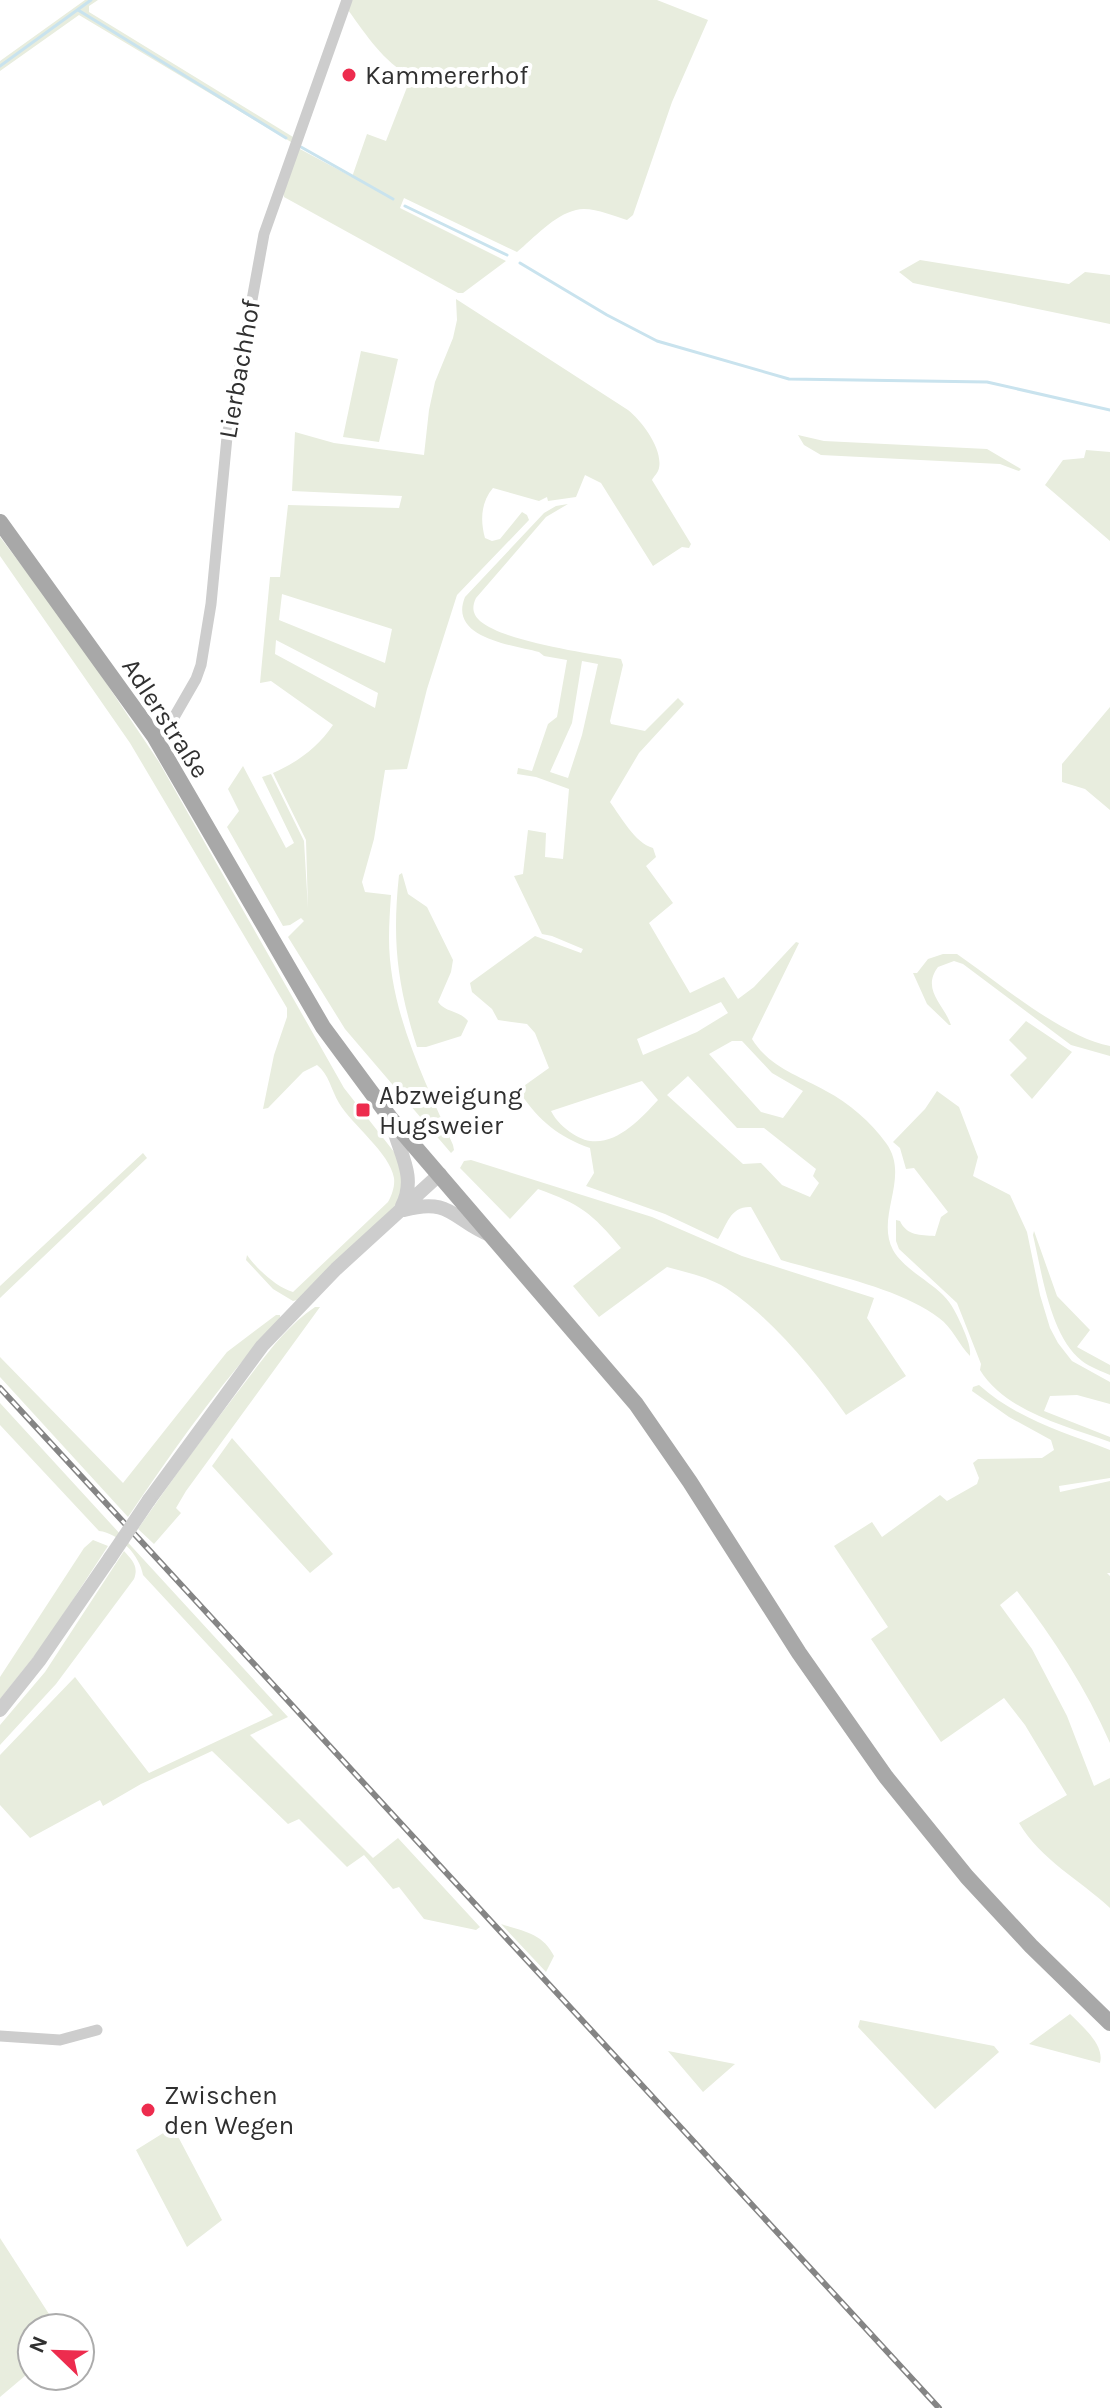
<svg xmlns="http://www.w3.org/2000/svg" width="1110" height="2408" viewBox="0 0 1110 2408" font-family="Karla,sans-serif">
<rect width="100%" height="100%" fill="#fff"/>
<path fill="#e8edde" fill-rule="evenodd" d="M85 0H98L89 6V12L293 137 291 142 79 15 0 71V61Z
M351 0H657L708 20 672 102 633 215 627 220C613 216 591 206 576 210 554 215 534 238 517 252L404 198 400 208 506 261 463 293H458L284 197 283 190 298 148 352 177 367 134 386 141 411 77C383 61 367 36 348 10Z
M920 260 1069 284 1085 272 1110 275V324L913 283 899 272Z
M456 299 628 410C642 421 663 449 659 468 658 473 654 476 652 480L691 544 689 548 682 547 653 566 601 483 585 475 576 497 548 501 547 497 539 501 493 488C481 502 480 520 485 538L492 541 500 539 522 512 527 515 529 520 457 595 427 689 407 769 385 770 374 839 362 882 365 892 391 895C390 909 389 924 389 938 389 1011 425 1081 453 1145L454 1150 451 1153 345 1029 288 937 304 921 301 918 290 925 283 926 227 827 239 811 228 789 243 766 286 848 294 843 262 777 271 774 304 841 308 909 306 840 273 773C298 762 318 747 333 725L271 681 260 683 270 577H280L288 505 399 508 402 496 292 491 295 432 334 443 424 455 429 410 435 382 453 338 457 320ZM282 594 392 629 385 663 279 620ZM276 640 378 693 375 708 275 654Z
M361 351 398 359 379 442 343 437Z
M798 435 824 441 987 449 1021 469 1019 471 1000 464 821 455 804 445Z
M1086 450 1110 452V541L1045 485 1063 460 1084 458Z
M568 504 546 517 476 598C472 606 472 614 480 621 505 642 587 653 621 659L623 665 610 721 611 724 645 731 678 698 684 704 639 753 610 802C621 817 635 843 653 848L656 857 646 866 673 903 649 923 690 993 724 977 738 999 754 987 796 942 799 943 752 1039C770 1068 798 1075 826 1091 849 1103 871 1122 886 1143 911 1177 875 1216 893 1250 904 1269 928 1280 943 1295 952 1304 957 1315 962 1326 966 1336 971 1346 970 1356 959 1345 952 1327 939 1318 900 1288 828 1274 781 1260L751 1207C730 1206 727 1225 718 1239L665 1214 586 1186 594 1173 590 1148C559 1137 539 1121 521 1094V1088L549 1068 535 1033 527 1024 498 1020 492 1009 472 992 470 983 535 936 581 953 583 949 552 936 542 934 514 876 523 874 528 830 546 833 545 857 563 859 569 789 536 777 517 774 518 768 532 771 548 724 557 717 567 660 544 656 539 652C512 645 448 638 465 597L544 513 556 506ZM582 661 598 664 582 735 568 778 550 772 572 723ZM721 1002 728 1013 697 1032 643 1055 637 1039ZM732 1041H742L772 1073 803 1091 783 1118 761 1112 709 1054ZM688 1076 737 1128H764L816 1169 813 1176 819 1183 810 1197 782 1185 761 1163 743 1164 667 1095ZM642 1081 658 1100C636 1124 606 1156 573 1134 564 1128 556 1121 551 1111Z
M0 537 70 629 159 762 344 1088 398 1157 403 1179 400 1196 394 1208 301 1299 293 1301 273 1289 246 1260 247 1255C257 1269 276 1287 293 1292L388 1202C392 1195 395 1186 394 1178 390 1153 352 1125 339 1103 331 1090 329 1074 317 1065L303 1072 268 1108 263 1109 274 1055 287 1017V1008L130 743 0 556Z
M1110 707V810L1085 789 1062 782V764Z
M402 873 408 894 427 907 453 960 451 972 438 1002C446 1013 459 1010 468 1021L461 1036 426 1047H417C397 984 392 941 399 875Z
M943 954H957C998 982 1062 1037 1110 1046V1056L1071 1045 963 964 954 961 938 967C921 990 944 1004 951 1025H949L927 1004 913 973H917L928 959Z
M1026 1021 1072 1052 1032 1099 1010 1075 1027 1058 1009 1040Z
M937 1091 959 1107 978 1157 973 1176 1010 1195 1027 1232 1040 1295 1050 1328 1058 1343 1072 1361 1110 1382V1404L1077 1395 1050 1396 1044 1411 1110 1437V1442C1066 1426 1006 1412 980 1370L981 1364 957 1303 899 1249 896 1241V1220L900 1221C907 1236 920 1235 935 1236L941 1217 948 1212 914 1168 906 1169 900 1148 893 1142 925 1109Z
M143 1153 147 1158 0 1298V1286Z
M471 1160 652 1217 742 1256 874 1298 867 1318 906 1376 846 1415C815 1371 768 1313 721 1285 704 1276 685 1272 667 1267L599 1317 573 1286 621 1248C592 1213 580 1204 538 1189L510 1219 460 1168 464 1161Z
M1034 1231 1057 1296 1090 1330 1077 1347 1110 1365V1375C1101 1371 1090 1367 1082 1361 1050 1336 1042 1273 1033 1235Z
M315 1307H320L186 1491 176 1508 181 1513 154 1544 138 1529C171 1481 205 1434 240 1389 263 1359 284 1328 315 1307Z
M276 1315H280V1319C222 1380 175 1448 128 1517L0 1377V1357L123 1483 227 1352Z
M979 1385C1017 1419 1063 1432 1110 1450V1478L1059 1486 1060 1492 1110 1481V1573H1107L1110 1576V1743C1086 1688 1054 1639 1017 1591L1000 1605 1032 1649 1067 1716 1094 1786 1110 1778V1908C1080 1880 1041 1860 1019 1823L1067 1795 1025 1725 1004 1698 941 1742 871 1639 888 1627 834 1546 872 1522 882 1537 940 1495 947 1501 977 1484 979 1478 973 1463 978 1459 1042 1458 1054 1450 1051 1440 1009 1417 972 1391 973 1387Z
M0 1403 288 1717 250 1735 373 1858 398 1838 480 1927 476 1930 424 1919 399 1887 393 1889 364 1855 347 1867 299 1819 288 1824 212 1751 141 1784 103 1806 100 1800 30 1838 0 1805V1755L75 1677 149 1773 273 1715 143 1575C140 1556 119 1533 99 1531L0 1425Z
M232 1438 333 1554 310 1573 212 1466Z
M93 1540 108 1546 44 1644 0 1699V1677L84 1548Z
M124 1551C132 1560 139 1566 134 1579L56 1684 0 1745V1725L45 1672Z
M501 1924C522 1931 543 1933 554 1956L546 1972Z
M1070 2014C1082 2026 1105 2045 1100 2063L1029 2044Z
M860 2020 994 2046 999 2052 935 2109 858 2027Z
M668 2051 735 2064 703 2092Z
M173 2127 222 2220 187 2247 136 2150Z
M0 2238 58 2328H32V2370L0 2397Z"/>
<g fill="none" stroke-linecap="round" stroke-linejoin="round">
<path stroke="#c9e3ee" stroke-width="3" d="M78 10 286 138
M0 66 91 0
M301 147 393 199
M405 206 507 255
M520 263 607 315 657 341 789 379 987 382 1110 410"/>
<path stroke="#cdcdcd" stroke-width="11" d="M154 736 173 719 196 679 201 665 211 604 227 437 264 234 347 0
M0 2036 60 2040 97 2030"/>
<path stroke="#cdcdcd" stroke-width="14" d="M391 1119C397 1150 418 1175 402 1206
M404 1210C452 1197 452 1220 492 1236
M149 1500 262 1346 336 1269 440 1174
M0 1710 39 1661 110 1558"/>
<path stroke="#a8a8a8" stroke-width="16" d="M0 522 154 736 323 1027 391 1119 636 1404 690 1482 799 1653 886 1777 967 1877 1031 1946 1110 2023"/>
<g stroke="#858585" stroke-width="6">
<path id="rail" d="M0 1388 939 2408"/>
</g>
<use href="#rail" stroke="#fff" stroke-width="3" stroke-dasharray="9" stroke-linecap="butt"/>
<path stroke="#cdcdcd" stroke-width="14" d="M110 1558 149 1500"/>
</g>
<g fill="#ed2c4e" stroke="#fff" stroke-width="3">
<circle cx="349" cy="75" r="8"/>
<rect x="355" y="1102" width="16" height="16" rx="4"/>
<circle cx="148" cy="2110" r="8"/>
</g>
<g text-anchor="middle" stroke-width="8" stroke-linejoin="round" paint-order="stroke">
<g font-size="26" fill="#303030" stroke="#fff" text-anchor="start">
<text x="365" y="84">Kammererhof</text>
<text x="379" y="1104">Abzweigung<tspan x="379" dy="30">Hugsweier</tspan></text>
<text x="164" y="2104">Zwischen<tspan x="164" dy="30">den Wegen</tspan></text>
</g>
<g font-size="26" fill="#303030" stroke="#fff">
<text transform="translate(239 369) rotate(-80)" y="9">Lierbachhof</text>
<text transform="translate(166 718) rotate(57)" y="9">Adlerstraße</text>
</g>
</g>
<g transform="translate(56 2352) rotate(293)"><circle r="38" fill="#ffffff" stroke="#acacac" stroke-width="2"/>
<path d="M0-6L14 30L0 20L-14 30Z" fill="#ed2c4e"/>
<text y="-12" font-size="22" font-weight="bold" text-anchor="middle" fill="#303030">N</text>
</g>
</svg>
